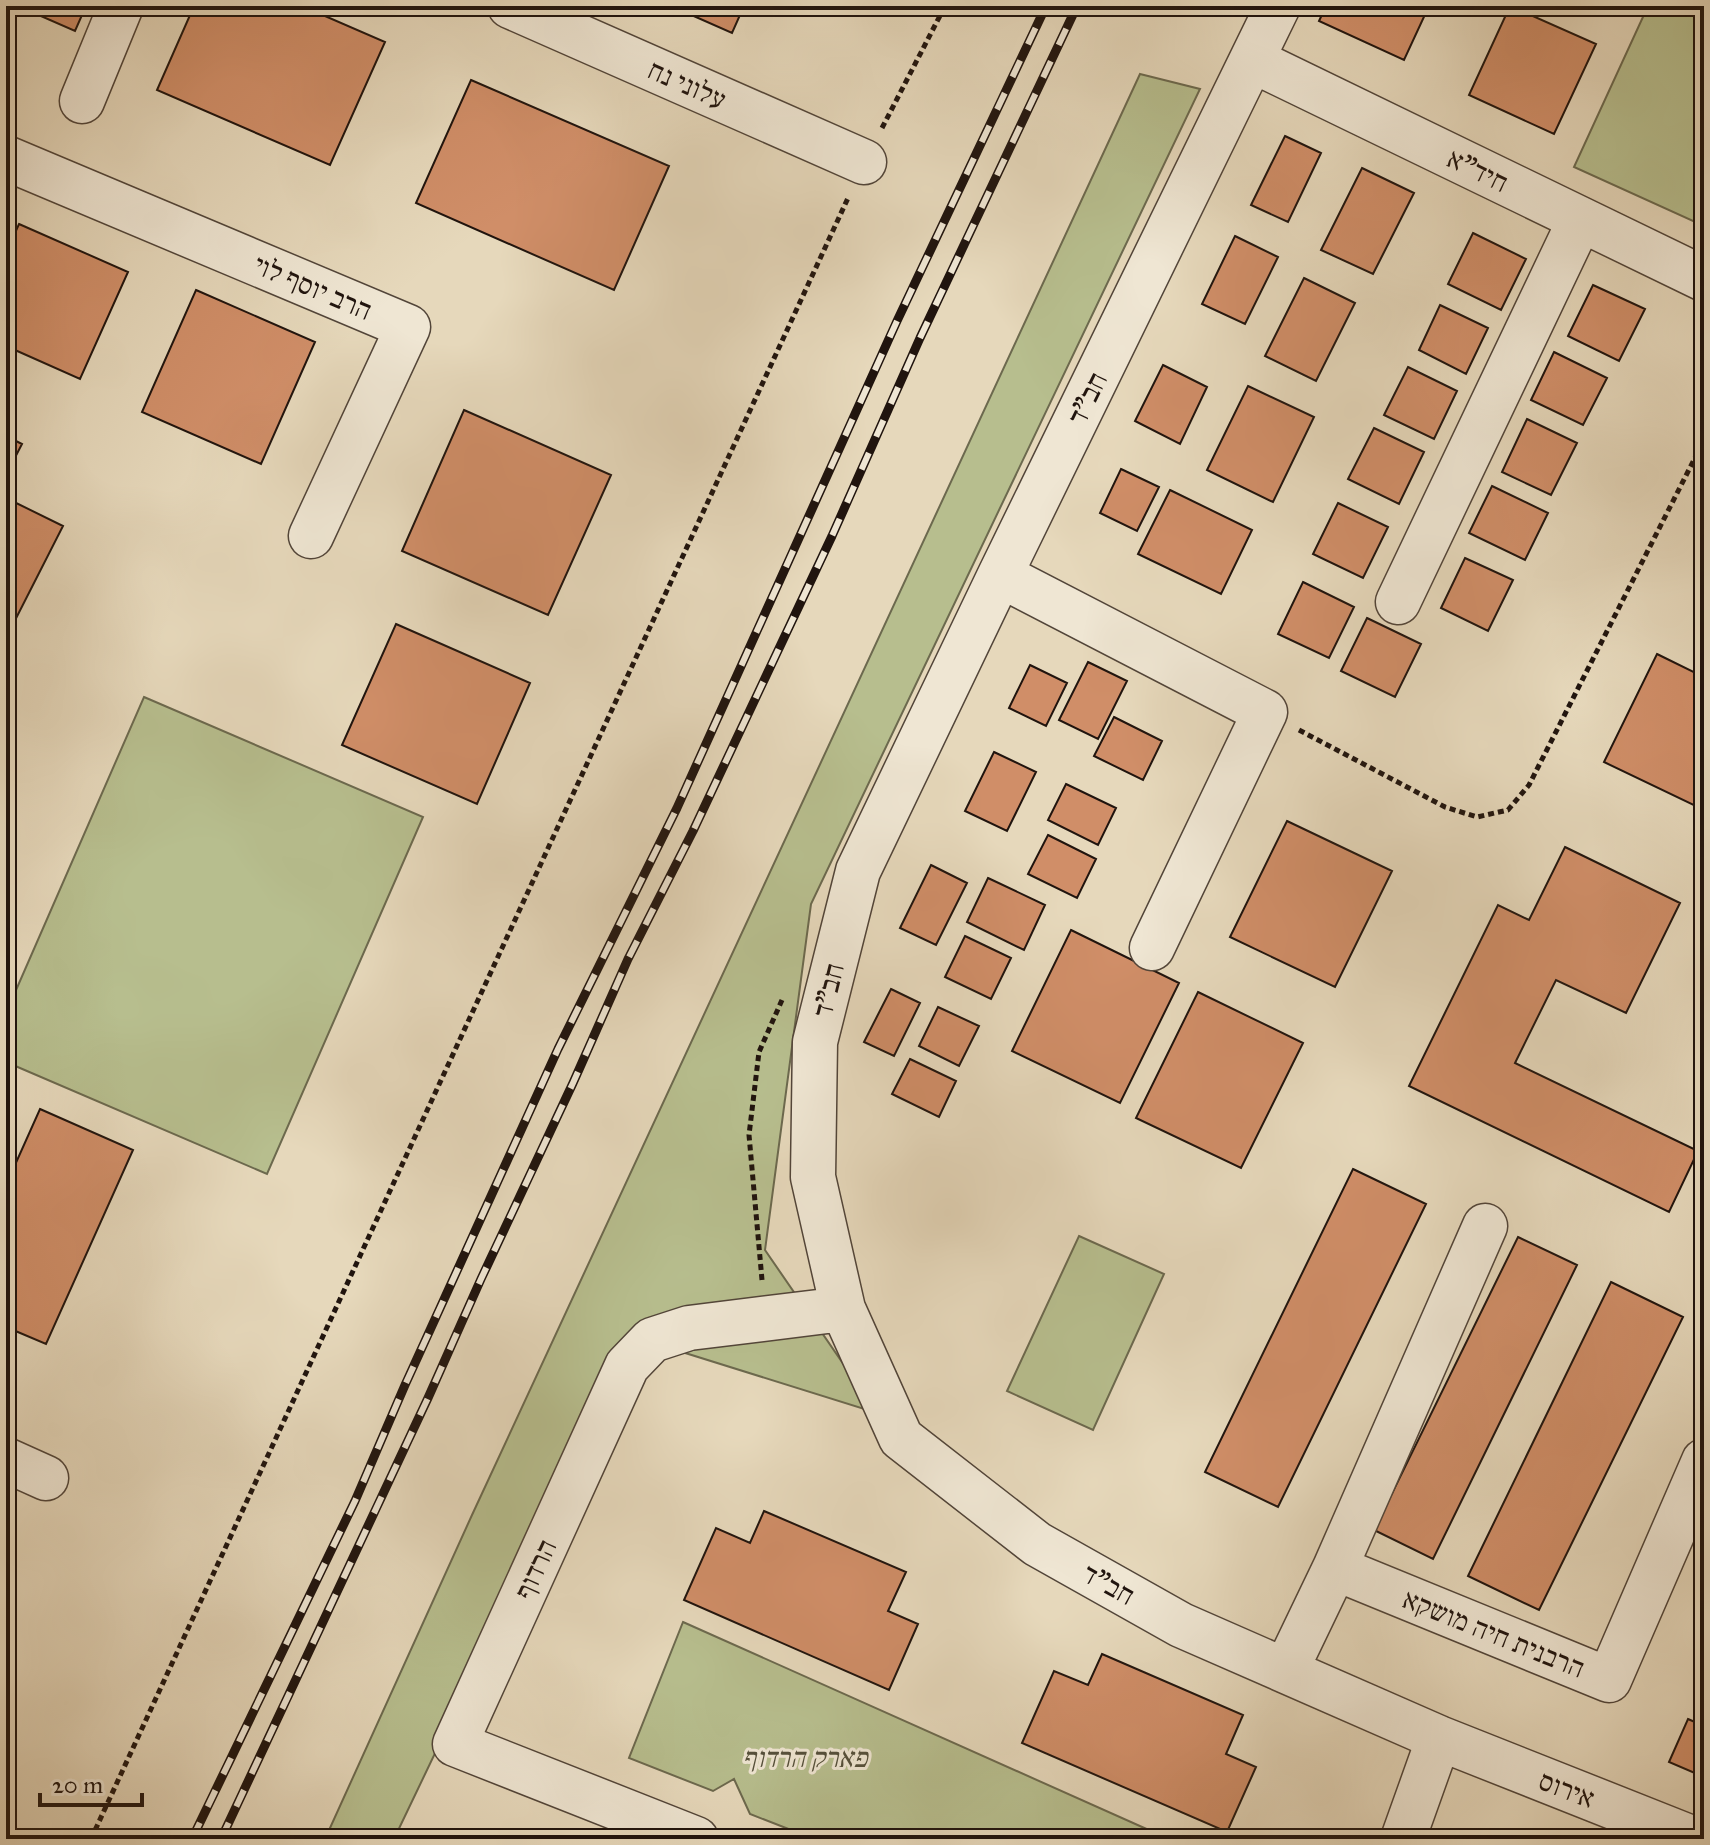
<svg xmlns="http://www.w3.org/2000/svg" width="1710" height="1845" viewBox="0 0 1710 1845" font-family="'IM FELL Great Primer','Frank Ruhl Libre',serif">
<rect width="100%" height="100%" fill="#e6d8bb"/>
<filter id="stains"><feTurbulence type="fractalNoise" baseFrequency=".0025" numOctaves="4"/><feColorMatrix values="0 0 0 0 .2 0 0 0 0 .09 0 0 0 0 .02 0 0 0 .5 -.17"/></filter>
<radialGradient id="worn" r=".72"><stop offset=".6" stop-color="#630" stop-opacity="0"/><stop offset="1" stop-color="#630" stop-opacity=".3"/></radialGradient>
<path fill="#b7be8e" stroke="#6c694e" stroke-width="2" d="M1648 6H1704V226L1574 167Z
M1140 74 1200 89 811 904 765 1250 877 1413 634 1337 394 1839H325L472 1515Z
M144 697 423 817 267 1174 6 1062V1013Z
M1079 1236 1164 1274 1093 1430 1007 1391Z
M683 1622 1169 1839H814L750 1814 734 1779 713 1791 629 1758Z"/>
<path fill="#d08e68" stroke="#20140e" stroke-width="2" d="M18 6H86L75 31Z
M194 6H302L385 42 330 165 157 90Z
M671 6H744L732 33Z
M1326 6H1429L1404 60 1319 21Z
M1510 6 1596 44 1554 134 1469 95Z
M471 80 669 166 614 290 416 203Z
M1285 136 1321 153 1288 222 1251 205Z
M1362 168 1414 193 1373 274 1321 250Z
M19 224 128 272 80 379 6 346V253Z
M1473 233 1526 259 1501 310 1448 284Z
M1235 236 1278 257 1245 324 1202 304Z
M1304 278 1355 303 1316 381 1265 356Z
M1593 285 1645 309 1619 361 1568 336Z
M196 290 315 342 261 464 142 412Z
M1440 305 1488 328 1466 374 1419 350Z
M1554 352 1607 378 1583 425 1531 400Z
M1163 365 1207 387 1180 444 1135 421Z
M1408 367 1457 391 1434 439 1384 415Z
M1248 386 1314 417 1273 502 1207 470Z
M464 410 611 475 548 615 402 551Z
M1527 419 1577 443 1551 495 1502 472Z
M1374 428 1424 452 1399 504 1348 479Z
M6 436 22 444 6 475Z
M1121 469 1159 487 1137 531 1100 513Z
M1492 486 1548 513 1525 560 1469 533Z
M1170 490 1252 530 1221 594 1138 554Z
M6 498 63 526 6 638Z
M1338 503 1388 527 1363 578 1313 554Z
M1465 558 1513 580 1488 631 1441 608Z
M1303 582 1354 607 1329 658 1278 634Z
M1367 618 1421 644 1395 697 1341 671Z
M396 624 530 683 477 804 342 745Z
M1657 654 1704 677V810L1604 762Z
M1088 662 1127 681 1098 739 1059 720Z
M1030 665 1067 683 1046 726 1009 708Z
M1114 717 1162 741 1143 780 1094 756Z
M994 752 1036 772 1007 831 965 811Z
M1066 784 1116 808 1098 845 1048 820Z
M1287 821 1392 871 1335 987 1230 937Z
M1048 835 1096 859 1077 898 1028 874Z
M1565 847 1680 903 1626 1013 1556 980 1515 1063 1698 1151 1669 1212 1409 1086 1498 905 1529 920Z
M931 865 967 883 936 945 900 928Z
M988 878 1045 905 1024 950 967 922Z
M1071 930 1179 983 1120 1103 1012 1051Z
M965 936 1011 958 991 999 945 977Z
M891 989 920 1003 894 1056 864 1042Z
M1198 992 1303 1043 1241 1168 1136 1118Z
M938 1007 979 1026 959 1066 919 1046Z
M910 1059 956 1081 939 1117 892 1094Z
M40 1109 133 1150 46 1344 6 1327V1185Z
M1353 1169 1426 1204 1278 1507 1205 1472Z
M1518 1237 1577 1265 1433 1559 1374 1530Z
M1611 1282 1683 1317 1539 1610 1468 1576Z
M764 1511 906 1572 888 1611 918 1624 889 1690 684 1600 716 1528 750 1543Z
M1102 1654 1243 1715 1226 1754 1256 1767 1227 1832 1022 1743 1054 1671 1088 1685Z
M1688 1719 1704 1726V1777L1669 1762Z"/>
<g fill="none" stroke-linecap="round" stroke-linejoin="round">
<g stroke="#524539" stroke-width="47">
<path id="minor" d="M510 6 864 162
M1278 6 1000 575 858 871 815 1042 813 1177 843 1309 901 1438 1037 1544 1181 1625 1439 1738 1694 1839
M1252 60 1704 279
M82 101 121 6
M6 158 408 327 311 536
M1000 575 1265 712 1152 948
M1398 602 1580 220
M1485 1226 1335 1568 1609 1680 1704 1461
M6 1460 46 1478
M1286 1670 1335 1568
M696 1839 455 1744 627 1366 652 1340 689 1328 843 1309
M1403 1839 1439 1738"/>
</g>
<path stroke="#20140e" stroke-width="5" stroke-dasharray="6 4" stroke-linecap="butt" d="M882 128 945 6
M1299 730 1445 807 1477 817 1508 810 1529 785 1704 440
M762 1280 749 1135 759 1052 782 1000
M91 1839 848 198"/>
<use href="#minor" stroke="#efe6d3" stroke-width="44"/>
<g stroke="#20140e" stroke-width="9">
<path id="rail" d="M192 1839 355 1501 405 1385 558 1049 677 808 897 321 1046 6
M221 1839 428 1398 481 1279 573 1083 628 959 693 831 832 536 920 338 1077 6"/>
</g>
<use href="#rail" stroke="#efe6d3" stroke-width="6" stroke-dasharray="18" stroke-linecap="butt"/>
</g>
<g text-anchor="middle" stroke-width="6" stroke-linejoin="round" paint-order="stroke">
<g font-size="28" fill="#20140e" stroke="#efe6d3">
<text transform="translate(687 84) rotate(24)" y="10">עלוני נח</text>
<text transform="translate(1478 170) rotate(26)" y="10">חיד"א</text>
<text transform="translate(313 287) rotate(23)" y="10">הרב יוסף לוי</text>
<text transform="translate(1087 398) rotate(-64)" y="10">חב"ד</text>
<text transform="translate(828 990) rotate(-76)" y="10">חב"ד</text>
<text transform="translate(535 1569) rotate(-65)" y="10">הרדוף</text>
<text transform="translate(1109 1584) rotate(29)" y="10">חב"ד</text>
<text transform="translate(1494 1633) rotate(22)" y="10">הרבנית חיה מושקא</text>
<text transform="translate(1567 1789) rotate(21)" y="10">אירוס</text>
</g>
<g font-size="28" font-style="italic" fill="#55503b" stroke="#efe6d3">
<text x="805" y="1767">פארק הרדוף</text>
</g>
</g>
<rect width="1710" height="1845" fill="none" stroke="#e6d8bb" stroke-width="32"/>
<rect x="8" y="8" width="1694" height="1829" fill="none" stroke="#20140e" stroke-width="4"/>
<rect x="16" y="16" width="1678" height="1813" fill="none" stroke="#20140e" stroke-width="2"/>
<path d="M40 1793v12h102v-12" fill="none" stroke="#20140e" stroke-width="4"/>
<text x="52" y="1793" font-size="24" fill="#20140e" stroke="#efe6d3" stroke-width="6" paint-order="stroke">20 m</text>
<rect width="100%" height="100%" filter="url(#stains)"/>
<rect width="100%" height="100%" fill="url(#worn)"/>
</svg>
